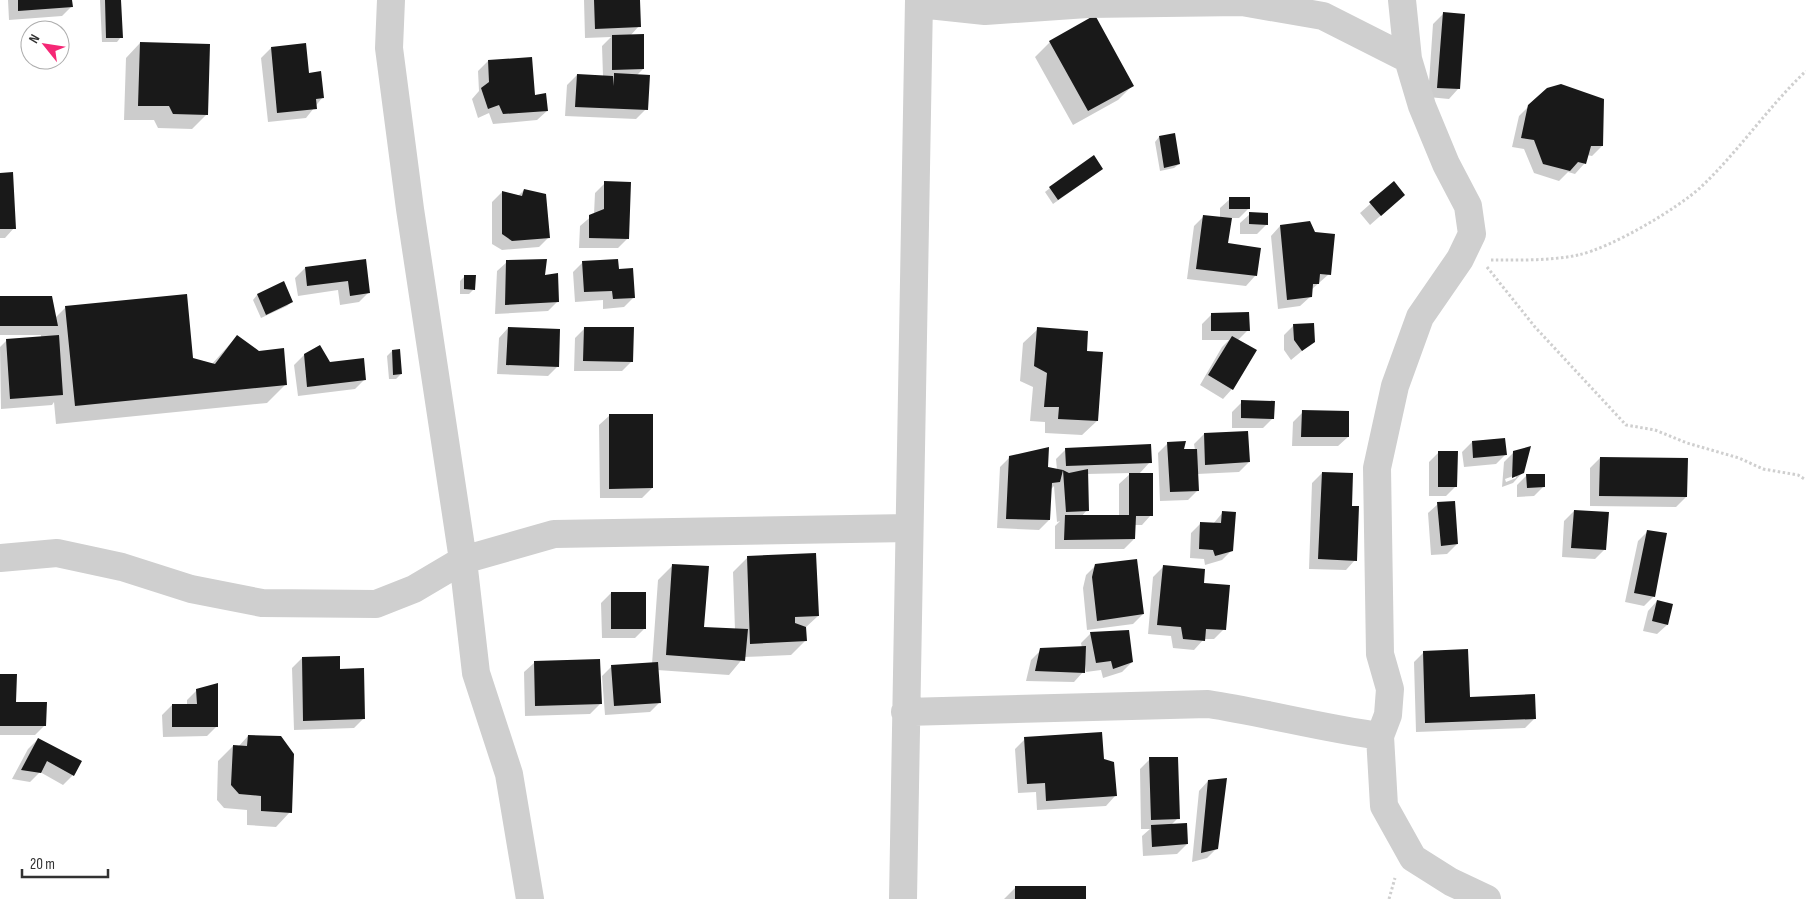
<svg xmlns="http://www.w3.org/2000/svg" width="1806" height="899" viewBox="0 0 1806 899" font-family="'Sofia Sans Condensed',sans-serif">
<rect width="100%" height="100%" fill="#fff"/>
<path fill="#0003" fill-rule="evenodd" d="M8 0H71L72 6 62 16 9 20Z
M100 0H120L121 37 117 42H102Z
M584 0H638L639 26 630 36 643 69 636 76 646 109 636 119 565 116 567 85 577 75 603 76 602 46 611 37 585 38Z
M1443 14 1458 89 1449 99 1428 97 1433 24Z
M1050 42 1132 86 1118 100 1073 125 1035 57Z
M140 43 207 114 192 129 158 128 154 120H124L126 58Z
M271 48 322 98 306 118 268 122 261 58Z
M488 61 534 96 547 111 537 120 493 124 489 113 478 118 472 99 479 91 478 71Z
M1529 106 1602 146 1592 156 1587 155 1584 164 1575 174 1568 172 1559 181 1534 173 1524 149 1512 147 1519 116Z
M1159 137 1179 164 1174 168 1160 171 1155 142Z
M1097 173 1053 204 1045 192 1050 188Z
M0 174 14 228 5 238H0Z
M605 183 628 238 618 248H579L580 226 594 214 595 193Z
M1394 183 1404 195 1370 225 1360 213Z
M524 190 549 237 539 247 502 250 492 244V202L502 192 518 196Z
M1230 199 1249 208 1239 218H1230L1227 244 1259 249 1255 276 1246 286 1187 279 1194 226 1204 216 1220 218V208Z
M1250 214 1267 224 1257 234H1240V223Z
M1280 226 1329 274 1311 290 1310 297 1300 306 1278 309 1271 236Z
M365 260 369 292 359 302 340 305 338 290 298 296 295 278 305 268Z
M507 262 543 276 558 301 548 311 495 314 497 271Z
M583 262 618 270 634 297 624 307 603 309V300L575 302 573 272Z
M465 276 474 289 469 294H460V281Z
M284 283 292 301 287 306 261 318 253 300 257 295Z
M0 297 55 318 66 307 192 359 212 364 237 336 286 384 267 403 56 424 54 402 52 405 1 409 0 347 7 340 41 337V335H0Z
M1212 314 1248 330 1238 340 1232 389 1223 399 1200 385 1222 347 1229 340H1202V324Z
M1294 325 1314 341 1291 360 1284 350V335Z
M508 328 557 367 548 376 497 374 499 338Z
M585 328 632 361 622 371H574L575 338Z
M1038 329 1086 352 1097 421 1082 435 1045 433V422L1030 421 1033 387 1020 381 1023 343Z
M392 351 401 374 396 379H389L387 356Z
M304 355 329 363 365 379 355 389 298 396 294 365Z
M1242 402 1273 418 1263 428H1232V412Z
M1303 412 1348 437 1338 446H1292L1293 422Z
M609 416 652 488 642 498H600L599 425Z
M1204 434 1249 462 1239 472 1197 474 1198 490 1188 500 1160 501 1158 453 1168 443 1182 451 1195 450 1194 444Z
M1472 442 1506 454 1496 464 1464 467 1462 452Z
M1066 449 1150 462 1139 474 1151 515 1142 525H1134V539L1124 549H1055V526L1060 521 1057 522 1054 486 1051 489 1049 520 1039 530 997 528 1000 467 1010 457 1057 470 1056 459ZM1131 473 1119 484V516L1081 517 1087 510V474Z
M1439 452 1456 486 1446 496H1429V462Z
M1514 452 1523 472 1513 483 1502 487 1504 462ZM1516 475V478L1506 482 1505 479Z
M1600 458 1686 497 1676 507 1590 506V468Z
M1322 473 1350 507 1355 560 1346 570 1309 569 1312 483Z
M1527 475 1543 487 1534 496 1517 497V485Z
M1438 504 1457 544 1447 554 1431 555 1428 513Z
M1574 511 1605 549 1595 559 1562 557 1564 521Z
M1223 512 1232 550 1222 560 1205 565 1204 559 1190 558 1191 533 1201 523 1213 524Z
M1648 531 1654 596 1644 606 1625 602 1638 541Z
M748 557 818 616 805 628V641L791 655 744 657 729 675 657 670 660 702 650 712 605 715 602 676 612 666 652 664 658 580 673 565 703 628 735 630 733 572Z
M1096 565 1143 614 1133 624 1087 630 1083 588 1086 575Z
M1163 567 1203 584 1224 629 1214 639H1204L1194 650 1173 648 1171 636 1148 634 1153 577Z
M611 593 645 628 635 638H602L601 603Z
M1657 601 1667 625 1657 634 1643 631 1648 611Z
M1091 633 1132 662 1122 672 1103 678 1101 670 1086 672 1085 664 1083 672 1074 682 1026 681 1031 660 1041 650 1082 648 1081 643Z
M1424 652 1468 698 1534 719 1525 728 1416 732 1414 662Z
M302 658 339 670 364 718 354 728 294 730 292 668Z
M534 663 600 704 590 714 525 716 524 672Z
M0 675 15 703 45 725 35 735H0Z
M197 690 217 726 207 736 163 737 162 715 172 705H187V700Z
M248 736 290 812 276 827 247 825V810L224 808 217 800 218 761 233 746 238 747Z
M38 739 73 775 63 785 40 772 30 782 12 779 28 749Z
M1025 739 1103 760 1115 796 1106 806 1037 810 1036 792 1018 793 1015 749Z
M1150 759 1178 818 1171 825 1187 844 1177 854 1143 856 1142 836 1150 829H1141L1140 769Z
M1208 781 1217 848 1207 858 1192 862 1199 791Z
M1015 888 1085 899H1004Z"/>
<path fill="#191919" d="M18 0H72L73 7 18 11Z
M105 0H121L123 38H106Z
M594 0H640L641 27 595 29Z
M1443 12 1465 14 1460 89 1437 88Z
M1095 15 1134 86 1088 111 1049 41Z
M644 34V69L612 70V35Z
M140 42 210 44 208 115 173 114 169 106H138Z
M306 43 309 73 321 71 324 98 316 99 317 109 277 113 271 47Z
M532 57 535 95 546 93 548 111 503 114 499 105 488 109 481 88 489 82 488 60Z
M614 73 650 75 648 110 575 107 577 74 613 76 614 86Z
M1561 84 1604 99 1603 146H1591L1586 164 1578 162 1570 171 1543 164 1534 140 1521 138 1528 105 1547 88Z
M1175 133 1180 164 1164 168 1159 136Z
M1094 155 1103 169 1058 200 1049 187Z
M13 172 16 229H0V173Z
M604 181 631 182 629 239 589 238V215L604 209Z
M1394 181 1405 195 1381 216 1369 202Z
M524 189 546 194 550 238 512 241 502 234V191L522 196Z
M1229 197H1250V209H1229Z
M1249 212 1268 213V225L1249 224Z
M1203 215 1232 218 1228 243 1261 248 1257 276 1196 269Z
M1310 221 1315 232 1335 234 1331 275 1320 274 1319 284H1313L1312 297 1287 300 1280 225Z
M366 259 370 293 350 296 348 281 307 286 305 267Z
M547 259 545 275 558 273 559 302 505 305 506 260Z
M618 259 619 269 633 268 635 298 613 299 612 291 584 292 582 261Z
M464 275H476L475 290 464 289Z
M284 281 293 302 266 315 257 294Z
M187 294 193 358 215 364 237 335 259 351 284 348 287 385 75 406 65 306Z
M0 296H52L58 326H0Z
M1249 312 1250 331H1211V313Z
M1314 323 1315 342 1302 351 1294 340 1293 324Z
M508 327 560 329 559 367 506 365Z
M584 327H634L633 362 583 361Z
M1037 327 1088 331 1087 351 1103 352 1098 421 1058 419 1059 407H1044L1047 373 1034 366Z
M59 335 63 395 10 399 6 339Z
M1232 336 1257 350 1233 390 1208 375Z
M320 345 330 362 364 358 366 380 307 387 304 354Z
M400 349 402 374 393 375 392 350Z
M1241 400 1275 401 1274 419 1241 418Z
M1302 410 1349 411V437H1301Z
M609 414H653V488L609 489Z
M1248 431 1250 462 1205 465 1204 433Z
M1505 438 1507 455 1473 458 1472 441Z
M1186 441 1184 449H1197L1199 491 1170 492 1167 442Z
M1151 444 1152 463 1066 466 1065 448Z
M1531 446 1524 473 1512 478 1513 451Z
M1049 447 1048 467 1063 470 1060 482 1052 483 1050 520 1006 519 1009 456Z
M1438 451H1458L1457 487H1438Z
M1600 457 1688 458 1687 497 1599 496Z
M1088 469 1089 511 1066 512 1063 470 1069 473Z
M1322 472 1353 473 1352 506H1359L1357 561 1318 559Z
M1129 473H1153V516H1136L1135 539 1064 540 1065 515H1129Z
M1526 474H1545V487L1527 488Z
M1455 501 1458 544 1441 546 1437 502Z
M1574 510 1609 512 1606 550 1571 548Z
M1222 511 1236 512 1233 551 1215 556 1213 550 1199 549 1200 522 1221 523Z
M1647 530 1667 533 1655 597 1634 593Z
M816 553 819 616 795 617V623L806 627 807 641 750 644 747 556Z
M1137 559 1144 614 1097 621 1092 577 1095 564Z
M672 564 709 566 704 627 748 629 745 661 666 655Z
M1163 565 1205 569 1204 583 1230 585 1226 630 1206 629 1205 641 1183 639 1181 627 1157 625Z
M611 592H646V629H611Z
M1657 600 1673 604 1668 625 1652 621Z
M1129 630 1133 662 1113 669 1111 661 1096 663 1090 632Z
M1086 646 1085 673 1035 671 1040 648Z
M1468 649 1470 697 1535 694 1536 719 1425 723 1423 651Z
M340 656V669L364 668 365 719 303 721 302 657Z
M600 659 602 704 535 706 534 661Z
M658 662 661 703 614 706 611 665Z
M0 674H17L16 702H47L46 726H0Z
M218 683V727H172V704H197L196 689Z
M1102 732 1104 759 1114 762 1117 796 1046 801 1045 783 1027 784 1024 737Z
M248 735 281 736 294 754 292 813 261 811V796L239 794 231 785 233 745 247 746Z
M38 738 82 761 74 776 47 761 41 773 21 770Z
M1149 757H1178L1180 819 1151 820Z
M1227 778 1218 849 1201 853 1208 780Z
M1187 823 1188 844 1152 847 1151 825Z
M1015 886H1086V899H1015Z"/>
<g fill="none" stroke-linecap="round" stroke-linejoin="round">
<path stroke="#cfcfcf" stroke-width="3" stroke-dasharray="2.5 2.5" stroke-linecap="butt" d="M1491 260C1519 260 1550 261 1578 255 1611 248 1677 209 1701 187 1739 151 1768 107 1806 71
M1487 267 1535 327 1626 425 1655 430 1687 443 1739 458 1763 469 1798 475 1806 480
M1389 899 1395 878"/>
<path stroke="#cfcfcf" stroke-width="28" d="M391 0 389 48 410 209 463 560 476 673 509 774 530 899
M1402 0 1408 59
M919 4 985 11 1087 4 1242 2 1323 16 1408 59 1422 106 1446 164 1468 206 1472 234 1460 259 1420 317 1395 386 1377 468 1380 654 1390 689 1388 715 1380 736 1384 806 1413 858 1451 882 1487 899
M0 558 57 553 122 567 191 589 262 603 376 604 414 589 463 560 554 534 909 528
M905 712 1208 704C1266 713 1322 728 1380 736
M903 899 919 0"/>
</g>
<g transform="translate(45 45) rotate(300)"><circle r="24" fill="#ffffff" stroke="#adadad"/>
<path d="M0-4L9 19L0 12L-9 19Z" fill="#f52775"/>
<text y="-8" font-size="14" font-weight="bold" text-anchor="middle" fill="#323232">N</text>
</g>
<path d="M22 869v8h86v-8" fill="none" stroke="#323232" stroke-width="2.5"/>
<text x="30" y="869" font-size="15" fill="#323232" stroke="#ffffff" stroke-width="4" paint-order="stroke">20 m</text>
</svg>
